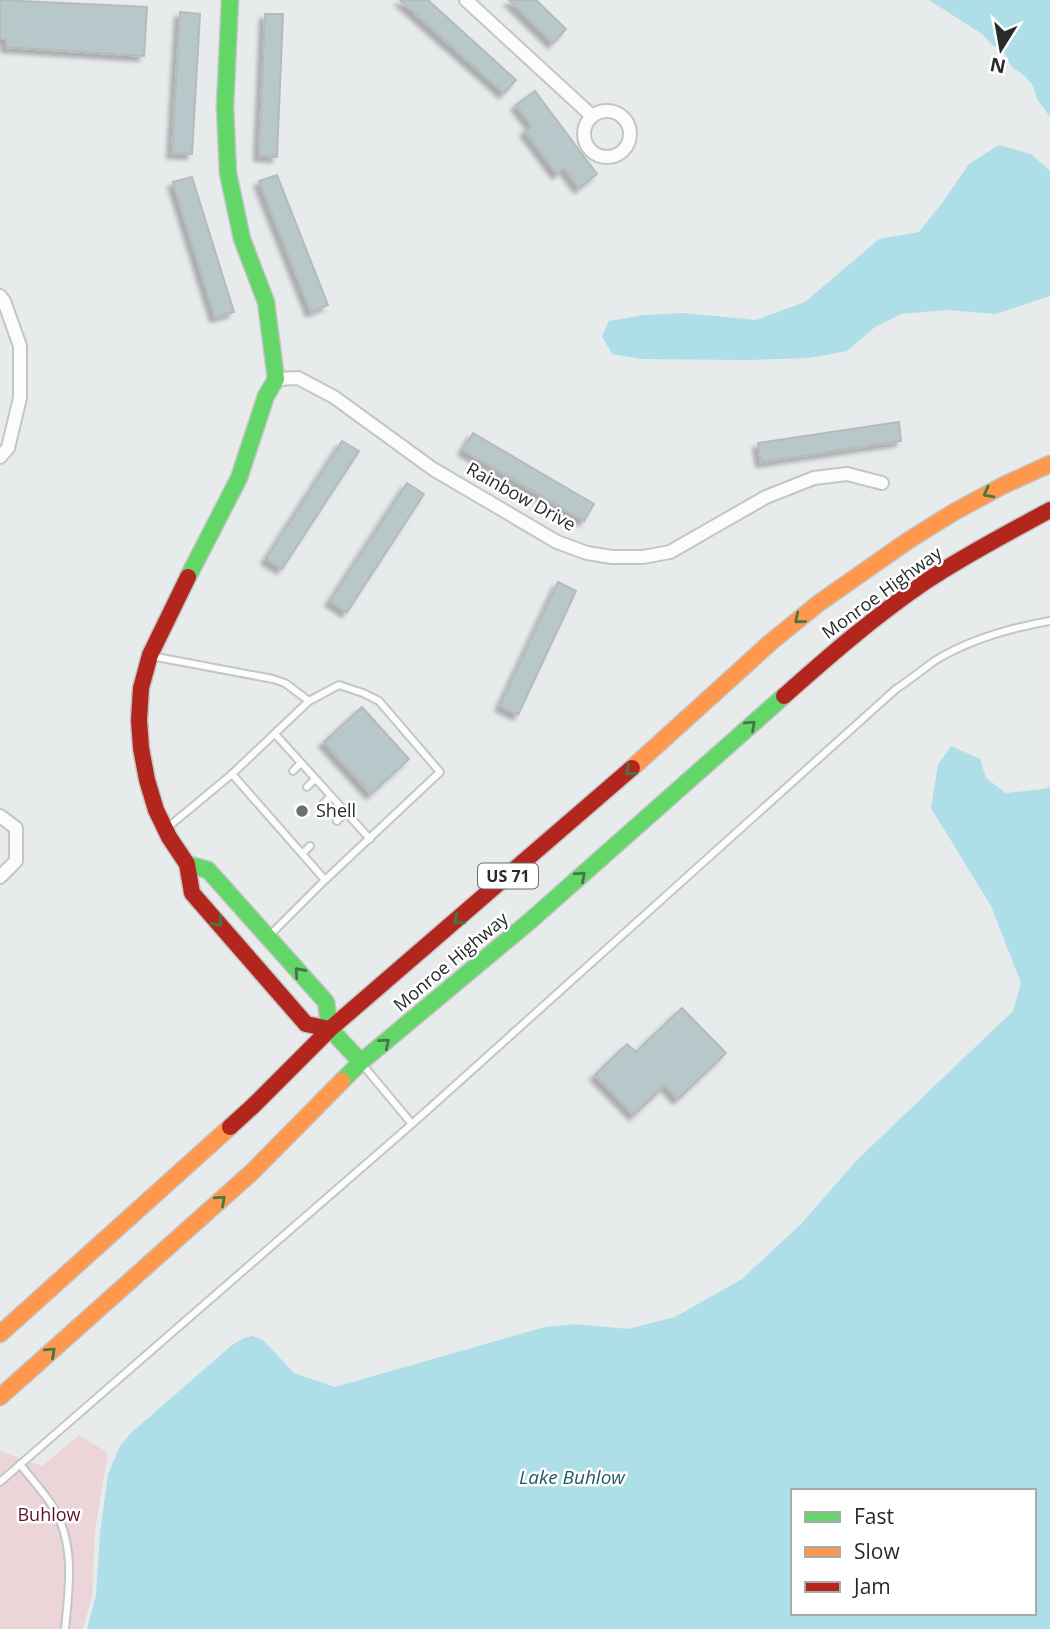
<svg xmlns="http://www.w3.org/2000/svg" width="1050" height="1629" viewBox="0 0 1050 1629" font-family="'Open Sans',sans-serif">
<defs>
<filter id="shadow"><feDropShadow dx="-5" dy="5" stdDeviation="2" flood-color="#0004"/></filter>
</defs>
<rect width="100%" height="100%" fill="#e8ebec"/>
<path fill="#ecd5d9" d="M79 1435 108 1453 95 1530 92 1597 83 1629H0V1451L42 1466Z"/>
<path fill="#aedee8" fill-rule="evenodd" d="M929 0H1050V117L1037 99 1033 86 1024 75 1012 67 1003 51 992 45 982 34Z
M999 145 1031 154 1050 171V296L996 314 947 310 901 314 875 327 847 351 809 358 747 360 641 359 612 354 602 336 609 321 644 315 685 313 756 320 805 302 879 239 919 232 942 203 969 164Z
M951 746 980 759 986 778 1006 793 1043 789 1050 787V1629H87L96 1595 100 1533 108 1474 120 1446 131 1433 232 1345 244 1338 253 1336 264 1341 294 1373 335 1387 545 1327 575 1324 628 1329 675 1317 742 1279 801 1224 857 1160 1013 1011 1021 983 991 906 931 808 938 765ZM793 1491H1034V1613H793Z"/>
<path fill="#b8c7c9" stroke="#b7baba" stroke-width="2" filter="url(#shadow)" d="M0 0 147 7 144 56 6 47V39L0 38Z
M400 0H428L516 80 504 93Z
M509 0H536L566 29 553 43Z
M180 12 200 14 192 154 172 153Z
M265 14H283L277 157 259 156Z
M535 91 597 174 579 188 564 168 557 174 525 131 532 126 516 105Z
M277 175 328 305 311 312 259 181Z
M192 177 234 312 215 317 173 182Z
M899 422 901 441 761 462 758 443Z
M473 433 594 504 584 521 463 450Z
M342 441 359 451 282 569 266 559Z
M407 483 424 494 347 612 330 601Z
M558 582 576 591 518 715 500 706Z
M362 707 409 759 371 794 324 742Z
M682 1008 726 1053 678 1099 665 1085 634 1115 595 1075 627 1044 636 1052Z"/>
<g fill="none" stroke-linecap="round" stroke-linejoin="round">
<g stroke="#c3c5c6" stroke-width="10">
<path id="lane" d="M151 656 273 679 285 683 309 701
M275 734 370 839
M293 771 301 763
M232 774 325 880
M307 787 315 779
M322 805 331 796
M337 821 345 812
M167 828 232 774 309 701 339 685 363 693 379 701 440 772 325 880 269 936
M302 854 310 846
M362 1064 412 1124 896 689C910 680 923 669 936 660 971 639 1010 628 1050 621
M20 1464C30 1478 48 1496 56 1512 75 1548 69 1589 65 1629
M0 1482 412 1124"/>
</g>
<g stroke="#c3c5c6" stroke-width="16">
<path id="street" d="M466 0 592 116
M584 134a23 23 0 1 1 46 0a23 23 0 1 1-46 0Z
M0 296 4 301 20 346V398L8 448 0 457
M276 379 298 378 334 397 433 469 557 542 587 553 612 557H643L670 552 766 497 814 478 847 474 882 483
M0 816 16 828V861L0 877"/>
</g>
<g stroke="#c3c5c6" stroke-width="19">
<path id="fast" d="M188 577 239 478 266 396 276 379 266 302 242 239 228 173 225 107 230 0
M187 864 208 870 326 1002 330 1029 361 1062
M342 1081 361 1062 530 921 784 696"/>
</g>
<g stroke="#c3c5c6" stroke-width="19">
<path id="slow" d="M632 768 771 642 819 603 909 540 954 512 1004 485 1050 464
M0 1334 230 1127
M0 1397 252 1172 342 1081"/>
</g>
<g stroke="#c3c5c6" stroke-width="19">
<path id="jam" d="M188 577 150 655 141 688 139 720 141 748 147 780 156 810 169 837 187 864 192 893 306 1024 330 1029
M784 696C829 656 875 616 925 582 965 555 1008 533 1050 510
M230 1127 253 1106 330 1029 632 768"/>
</g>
<use href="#lane" stroke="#fcfcfc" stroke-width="6"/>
<use href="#street" stroke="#fcfcfc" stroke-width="12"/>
<use href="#fast" stroke="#63d668" stroke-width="16"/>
<use href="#slow" stroke="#ff974d" stroke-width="16"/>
<use href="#jam" stroke="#b3261e" stroke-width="16"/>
</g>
<defs><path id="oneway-chevron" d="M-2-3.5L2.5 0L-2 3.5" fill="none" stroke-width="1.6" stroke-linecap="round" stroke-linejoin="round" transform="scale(1.75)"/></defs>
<g stroke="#437846">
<use href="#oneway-chevron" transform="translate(988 493) rotate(152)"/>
<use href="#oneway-chevron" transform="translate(799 619) rotate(141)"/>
<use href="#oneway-chevron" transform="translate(751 725) rotate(-42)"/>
<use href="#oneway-chevron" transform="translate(630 771) rotate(138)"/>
<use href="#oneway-chevron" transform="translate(581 876) rotate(-42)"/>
<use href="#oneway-chevron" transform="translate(458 920) rotate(139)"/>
<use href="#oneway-chevron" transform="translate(218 922) rotate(49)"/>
<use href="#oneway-chevron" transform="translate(299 972) rotate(-132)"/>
<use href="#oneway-chevron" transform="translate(385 1043) rotate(-40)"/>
<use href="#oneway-chevron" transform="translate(221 1200) rotate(-42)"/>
<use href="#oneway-chevron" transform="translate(51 1352) rotate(-42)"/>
</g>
<circle fill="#6c6e6f" stroke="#fff" stroke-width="2.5" cx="302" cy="811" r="7"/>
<g text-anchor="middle" stroke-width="5" stroke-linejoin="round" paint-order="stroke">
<rect fill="#fff" stroke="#696b6b" stroke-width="2" x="478" y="863.5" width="60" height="25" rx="5"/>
<g font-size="16" font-weight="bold" fill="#292b2b">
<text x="508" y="882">US 71</text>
</g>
<g font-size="18" fill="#292b2b" stroke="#fff">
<text transform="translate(521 497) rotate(29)" y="6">Rainbow Drive</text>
<text transform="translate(882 593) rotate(-36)" y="6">Monroe Highway</text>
<text transform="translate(451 962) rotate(-40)" y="6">Monroe Highway</text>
</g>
<g font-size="18" fill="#292b2b" stroke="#fff" text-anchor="start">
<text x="316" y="817">Shell</text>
</g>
<g font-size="18" fill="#5a1528" stroke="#fff">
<text x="49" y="1521">Buhlow</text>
</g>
<g font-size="19" font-style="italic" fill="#235b65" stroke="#fff">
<text x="572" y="1484">Lake Buhlow</text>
</g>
</g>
<rect x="791" y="1489" width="245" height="126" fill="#ffffff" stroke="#a9aaaa" stroke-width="2"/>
<rect x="805" y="1512" width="35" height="10" fill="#63d668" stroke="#a9aaaa" stroke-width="2"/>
<text x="854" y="1524" font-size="21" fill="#292b2b">Fast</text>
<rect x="805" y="1547" width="35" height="10" fill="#ff974d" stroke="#a9aaaa" stroke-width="2"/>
<text x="854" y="1559" font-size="21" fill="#292b2b">Slow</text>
<rect x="805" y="1582" width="35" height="10" fill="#b3261e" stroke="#a9aaaa" stroke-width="2"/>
<text x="854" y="1594" font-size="21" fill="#292b2b">Jam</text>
<g transform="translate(1001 49) rotate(191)" stroke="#ffffff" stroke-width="5" paint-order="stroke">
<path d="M0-5L12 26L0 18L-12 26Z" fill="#292b2b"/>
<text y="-10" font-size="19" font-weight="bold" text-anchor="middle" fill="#292b2b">N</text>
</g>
</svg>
